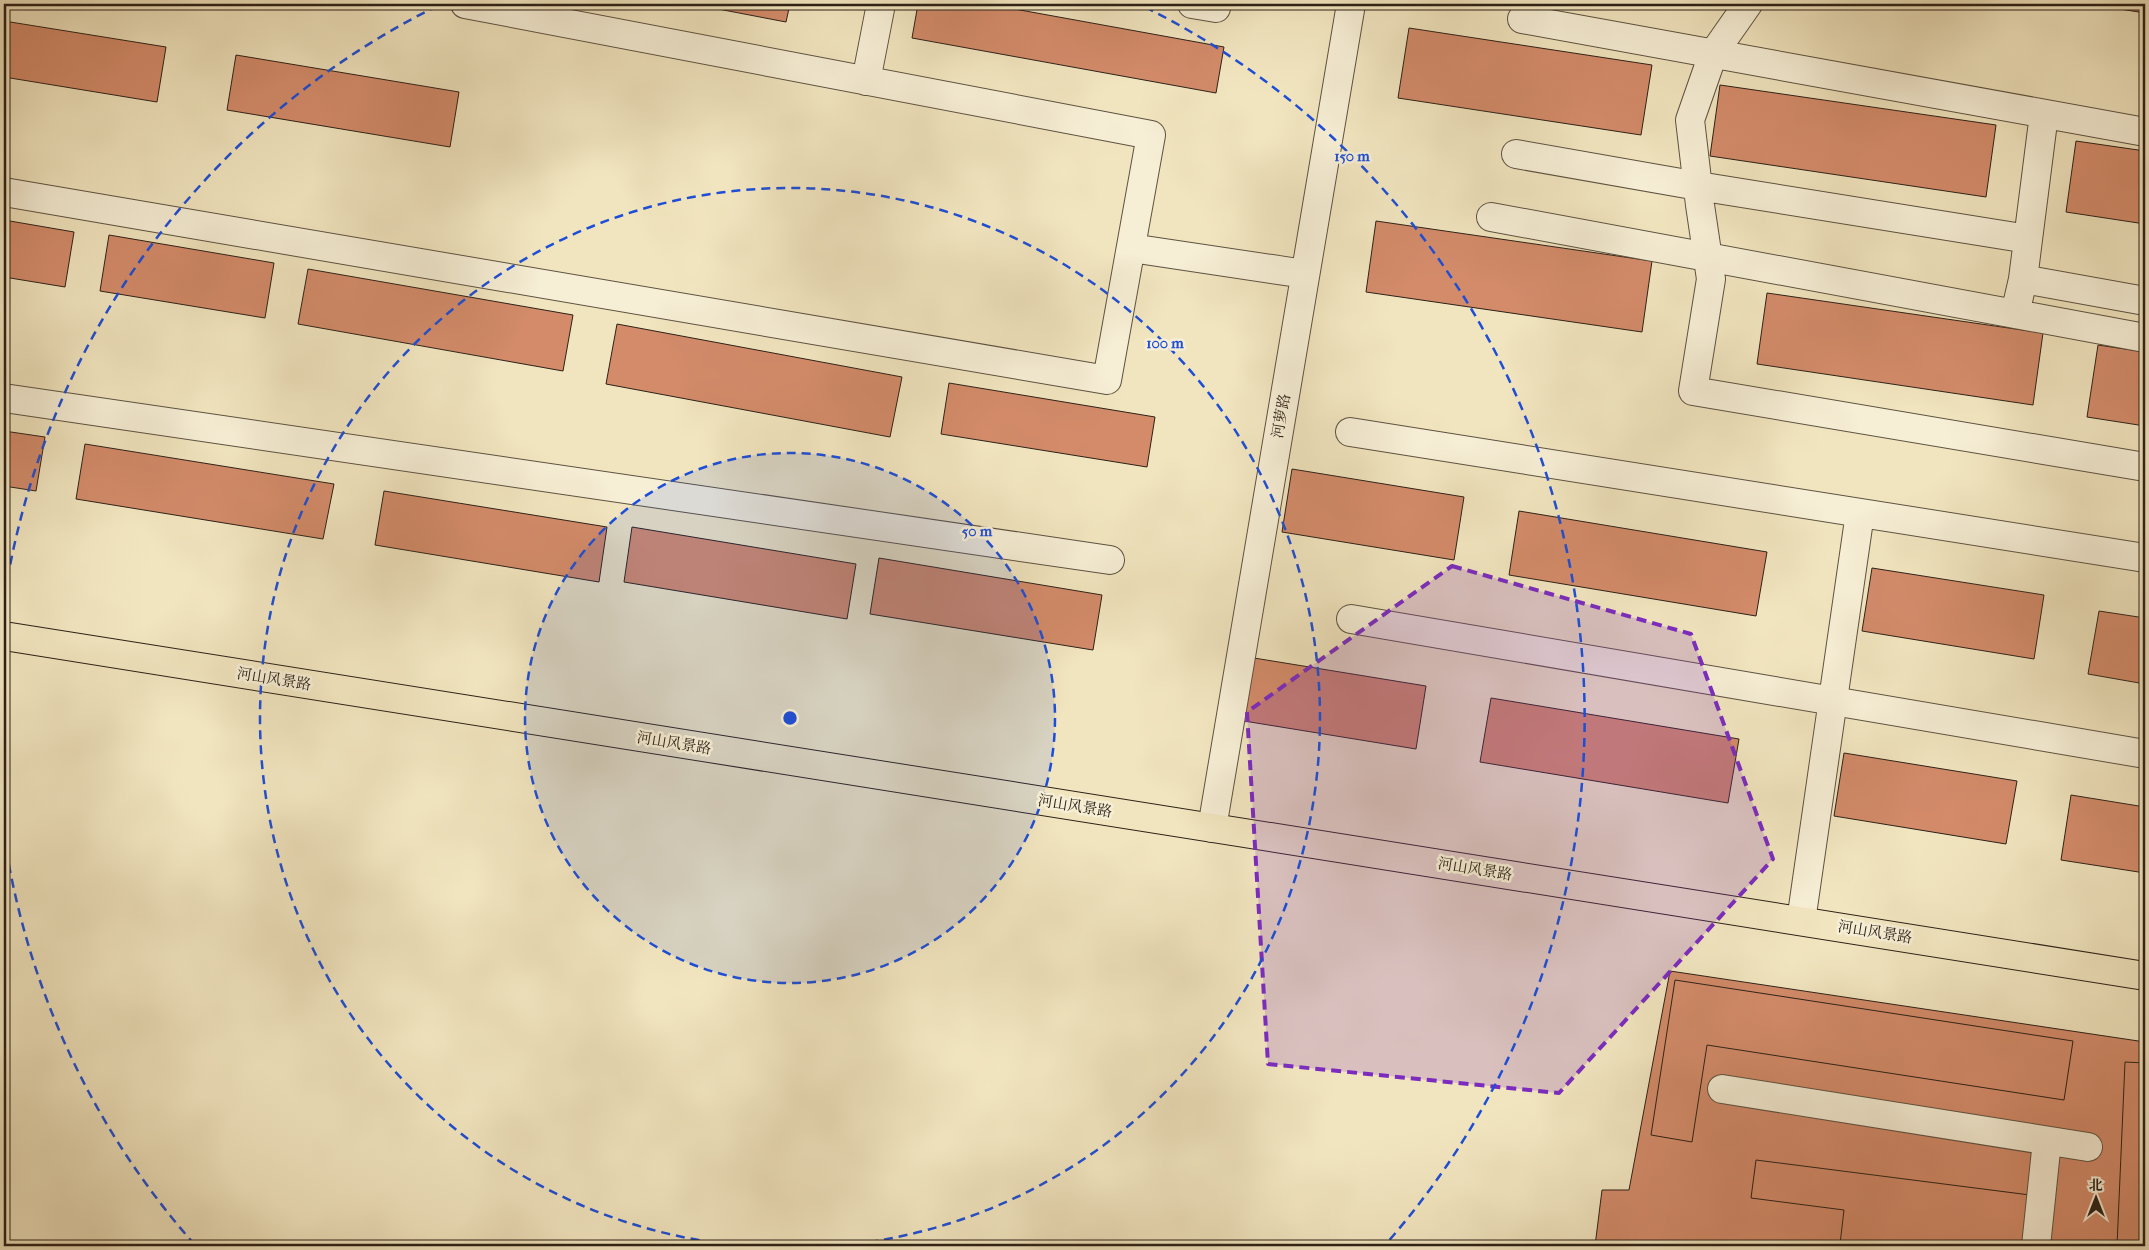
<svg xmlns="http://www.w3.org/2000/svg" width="2149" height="1250" viewBox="0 0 2149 1250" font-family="'IM FELL French Canon','Noto Serif SC',serif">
<rect width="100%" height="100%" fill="#f1e5bf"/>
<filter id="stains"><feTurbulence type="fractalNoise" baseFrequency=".004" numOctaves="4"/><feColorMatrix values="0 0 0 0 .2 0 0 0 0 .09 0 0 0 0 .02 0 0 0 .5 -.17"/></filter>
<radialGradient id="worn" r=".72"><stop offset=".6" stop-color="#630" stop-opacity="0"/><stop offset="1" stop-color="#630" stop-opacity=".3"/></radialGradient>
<path fill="#d38b6a" stroke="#2c2117" d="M692 4H790L786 22Z
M918 4H987L1224 47 1216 93 912 38Z
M2088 4H2145V13Z
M4 21 166 47 157 102 4 77Z
M1409 28 1652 65 1641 135 1398 98Z
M236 55 459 92 450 147 227 110Z
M1720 85 1996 125 1986 197 1710 156Z
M2076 141 2145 151V224L2066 212Z
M4 220 74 232 65 287 4 277Z
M1376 221 1652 261 1642 332 1366 292Z
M109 235 274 263 265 318 100 291Z
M308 269 573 315 563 371 298 324Z
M1767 293 2043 333 2033 405 1757 364Z
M617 324 902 377 890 437 606 384Z
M2098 345 2145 352V426L2087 417Z
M949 383 1155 417 1147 467 941 434Z
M4 431 45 437 36 491 4 486Z
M85 444 334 484 323 539 76 499Z
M1292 469 1464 497 1454 560 1282 532Z
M384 491 607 527 599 582 375 545Z
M1519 511 1767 552 1756 616 1509 575Z
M632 527 856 564 847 619 624 582Z
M879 558 1102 595 1093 650 870 614Z
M1872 568 2044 595 2034 659 1862 631Z
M2099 611 2145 618V684L2088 674Z
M1254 658 1426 686 1416 749 1244 721Z
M1491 698 1739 739 1728 803 1480 762Z
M1844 753 2017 781 2006 844 1834 816Z
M2071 795 2145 807V873L2061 860Z
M1670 971 2145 1042V1246H1595L1602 1190H1629Z
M1675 980 2073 1041 2064 1100 1707 1045 1692 1142 1651 1135Z
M2125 1062 2145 1063V1246H2117Z
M1756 1160 2030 1195 2024 1246H1860L1840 1244 1844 1210 1751 1198Z"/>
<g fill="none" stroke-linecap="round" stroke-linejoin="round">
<g stroke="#5d5241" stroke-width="30">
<path id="minor" d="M1192 4 1216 8
M1748 4 1713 54 1690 120 1700 205 1711 279 1693 391 2145 467
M1522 19 2145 132
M866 81 881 4
M1516 154 1698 186 2028 239
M4 192 1107 380 1151 135 465 4
M1491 217 2145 338
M1131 248 1305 274
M2023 279 2145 301
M2015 314 2023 279 2044 114
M4 398 1110 560
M1350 432 2145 558
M1351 619 2145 754
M1212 828 1351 4
M1801 921 1860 513
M1722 1089 2088 1147
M2036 1246 2047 1141"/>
</g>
<g stroke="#2c2117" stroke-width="30">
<path id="major" d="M4 636 2145 976"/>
</g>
<use href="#minor" stroke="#f6eed5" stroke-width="28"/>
<use href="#major" stroke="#f1e5bf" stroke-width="28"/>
</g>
<path fill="#7b2cbf" fill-opacity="0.2" stroke="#7b2cbf" stroke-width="4" stroke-dasharray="10 6" stroke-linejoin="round" d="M1452 566 1691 634 1773 859 1559 1093 1268 1064 1247 712Z"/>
<circle cx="790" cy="718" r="265" fill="#1d4ed8" fill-opacity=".12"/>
<g fill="none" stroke="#1d4ed8" stroke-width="2.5" stroke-dasharray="9 6">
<circle cx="790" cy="718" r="265"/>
<path d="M744 1246A530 530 0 1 1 836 1246"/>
<path d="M195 1245A795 795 0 0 1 5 842M5 594A795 795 0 0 1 435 7M1145 7A795 795 0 0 1 1385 1245"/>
</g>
<g text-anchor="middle" stroke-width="5" stroke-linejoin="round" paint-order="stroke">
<g font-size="15" fill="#2c2117" stroke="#f6eed5">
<text transform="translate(1281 416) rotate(-80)" y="5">河萝路</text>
<text transform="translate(274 679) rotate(9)" y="5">河山风景路</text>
<text transform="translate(674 743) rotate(9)" y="5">河山风景路</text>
<text transform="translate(1075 806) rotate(9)" y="5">河山风景路</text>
<text transform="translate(1475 869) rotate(9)" y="5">河山风景路</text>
<text transform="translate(1875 932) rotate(9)" y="5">河山风景路</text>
</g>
</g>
<circle cx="790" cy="718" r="8" fill="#1d4ed8" stroke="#f6eed5" stroke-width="2.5"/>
<g font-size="15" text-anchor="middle" font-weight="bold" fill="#1d4ed8" stroke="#f6eed5" stroke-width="5" stroke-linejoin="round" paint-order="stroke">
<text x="1352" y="161">150 m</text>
<text x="1165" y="348">100 m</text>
<text x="977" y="536">50 m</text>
</g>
<rect width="2149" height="1250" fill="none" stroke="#f1e5bf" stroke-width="20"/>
<rect x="5" y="5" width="2139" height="1240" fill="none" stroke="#2c2117" stroke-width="2.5"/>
<rect x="10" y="10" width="2129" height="1230" fill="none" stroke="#2c2117"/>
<g transform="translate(2096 1198)" stroke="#f6eed5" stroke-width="4" paint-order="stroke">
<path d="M0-4L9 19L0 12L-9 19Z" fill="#2c2117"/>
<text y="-8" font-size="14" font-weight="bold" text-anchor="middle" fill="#2c2117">北</text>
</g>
<rect width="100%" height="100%" filter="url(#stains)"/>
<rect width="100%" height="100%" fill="url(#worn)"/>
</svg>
